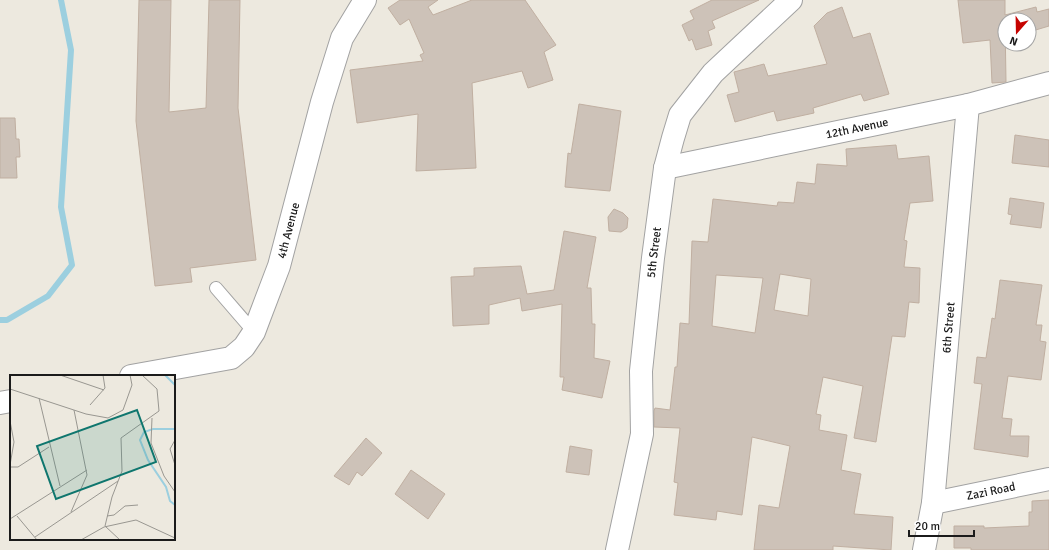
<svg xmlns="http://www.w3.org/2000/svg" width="1049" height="550" viewBox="0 0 1049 550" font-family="Signika,sans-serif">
<rect width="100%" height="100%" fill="#ede9df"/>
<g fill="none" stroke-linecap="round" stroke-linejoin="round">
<path stroke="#9ccfdf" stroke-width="6" d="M0 320H7L48 296 72 265 61 207 71 50 61 0"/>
</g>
<path fill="#cdc2b8" stroke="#c0afa1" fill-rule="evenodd" d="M139 0H171L169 112 206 108 209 0H240L238 108 256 260 190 268 192 282 155 286 136 121Z
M400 0H438L428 7 433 15 472 0H525L556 45 544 52 553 80 528 88 522 71 472 83 476 168 416 171 418 114 357 123 350 70 423 61 420 55 424 53 409 19 400 25 388 8Z
M712 0H759L712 21 715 28 708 31 712 45 696 50 692 39 689 41 682 25 694 19 690 11Z
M958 0H1005V15L1036 7 1037 12 1049 9V26L1029 32V20H1005L1006 82 992 83 990 40 963 43Z
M842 7 853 38 870 33 889 94 864 101 861 94 813 108 814 113 777 121 774 111 735 122 727 95 739 92 734 72 764 64 768 76 827 64 814 26 827 13Z
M579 104 621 111 610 191 565 187 568 153 571 154Z
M0 118H15L16 139H19L20 157H16L17 178H0Z
M1015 135 1049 140V167L1012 163Z
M896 145 898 159 929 156 933 201 910 203 904 240 907 241 904 267 920 268 919 303 909 302 905 337 892 336 876 442 854 438 863 386 823 377 816 414 821 415 819 430 847 435 841 470 861 474 854 514 893 517 891 550 833 546V550H754L759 505 779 508 790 446 752 437 742 515 717 511 716 520 674 515 678 483 674 482 680 428 654 427V411L655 408 670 410 675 367H677L680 323 689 324 692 241 708 242 713 199 777 206 778 202 794 203 797 182 815 184 817 164 847 166 846 149ZM780 274 811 279 808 316 774 310ZM716 275 763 278 755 333 712 326Z
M1010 198 1044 203 1041 228 1010 224 1012 215 1008 214Z
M614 209 623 213 628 218 627 228 621 232 609 231 608 217Z
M564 231 596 237 587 288H591L592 324H595L594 358 610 361 602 398 562 390 564 377H560L562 304 522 311 520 298 489 305V324L453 326 451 277 474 276V268L521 266 527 294 554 290Z
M1000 280 1042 285 1036 325H1042L1040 341 1046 342 1041 380 1008 376 1002 418 1012 419 1010 436H1029L1028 457 974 449 982 384 974 383 977 357 986 358 992 318 995 319Z
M366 438 382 453 362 476 357 472 349 485 334 476Z
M570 446 592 450 589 475 566 472Z
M411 470 445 494 428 519 395 494Z
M1049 500V550H971V548H954V526H984V528L1029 526V512H1032V501Z"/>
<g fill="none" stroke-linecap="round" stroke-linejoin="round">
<g stroke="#a2a2a2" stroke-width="14">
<path id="lane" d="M216 288 254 332"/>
</g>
<g stroke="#a2a2a2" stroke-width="24">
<g id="street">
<path id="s1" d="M665 168 968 105 1049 83"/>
<path id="s2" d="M131 376 231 358 244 347 254 332 260 316 279 266 322 102 342 38 365 0"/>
<path d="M0 403 11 401"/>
<path id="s3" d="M933 503 1049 479"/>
<path id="s4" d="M617 550 642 434 641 371 653 258 665 168 673 138 680 115 713 73 791 0"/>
<path id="s5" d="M924 550 933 503 968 105"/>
</g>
</g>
<use href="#lane" stroke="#fff" stroke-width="12"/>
<use href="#street" stroke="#fff" stroke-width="22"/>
</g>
<g text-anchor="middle" stroke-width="3.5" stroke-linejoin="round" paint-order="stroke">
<g font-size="12" fill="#1b1b1b" stroke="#fff">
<text dy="4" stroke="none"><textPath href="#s1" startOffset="196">12th Avenue</textPath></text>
<text dy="4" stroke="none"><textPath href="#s2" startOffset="244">4th Avenue</textPath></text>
<text dy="4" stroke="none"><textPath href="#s4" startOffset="301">5th Street</textPath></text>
<text dy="4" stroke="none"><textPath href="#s5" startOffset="224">6th Street</textPath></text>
<text dy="4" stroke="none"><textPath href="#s3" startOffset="59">Zazi Road</textPath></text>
</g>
</g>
<g transform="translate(10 375)">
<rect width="165" height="165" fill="#ede9df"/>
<path fill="none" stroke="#9ccfdf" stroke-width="2" d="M155 0 165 10M165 54H143L134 57 130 65 138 85 156 112 160 126 165 130"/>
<path fill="none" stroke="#999791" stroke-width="1" d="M50 0 94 15M0 14 76 39 98 43 113 35 122 10 120 0M29 23 50 111M80 30 95 13 93 0M142 43 141 68 154 101 165 117M0 46 4 67 0 90M165 65 160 74 165 90M0 92H8L39 72M61 137 77 100 64 35M7 141 27 165M97 141 104 140 115 131 128 130M0 144 77 95M25 162 108 106M71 165 94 152 126 145 165 163M110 165 95 151 102 122 112 96 111 63 149 36 147 14 132 0"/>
<path fill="#0f766e" fill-opacity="0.15" stroke="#0f766e" stroke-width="2" d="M127 35 146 87 46 124 27 71Z"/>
<rect width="165" height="165" fill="none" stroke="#1b1b1b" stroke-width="2"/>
</g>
<g transform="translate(1017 32) rotate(200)"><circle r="19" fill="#ffffff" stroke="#a4a4a4"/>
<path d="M0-3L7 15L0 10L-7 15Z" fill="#c60300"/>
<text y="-6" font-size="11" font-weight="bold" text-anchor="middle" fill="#1b1b1b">N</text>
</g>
<path d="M909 530v6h65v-6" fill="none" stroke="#1b1b1b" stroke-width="2"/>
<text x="915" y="530" font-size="12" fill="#1b1b1b" stroke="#ffffff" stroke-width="3" paint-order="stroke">20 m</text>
</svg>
